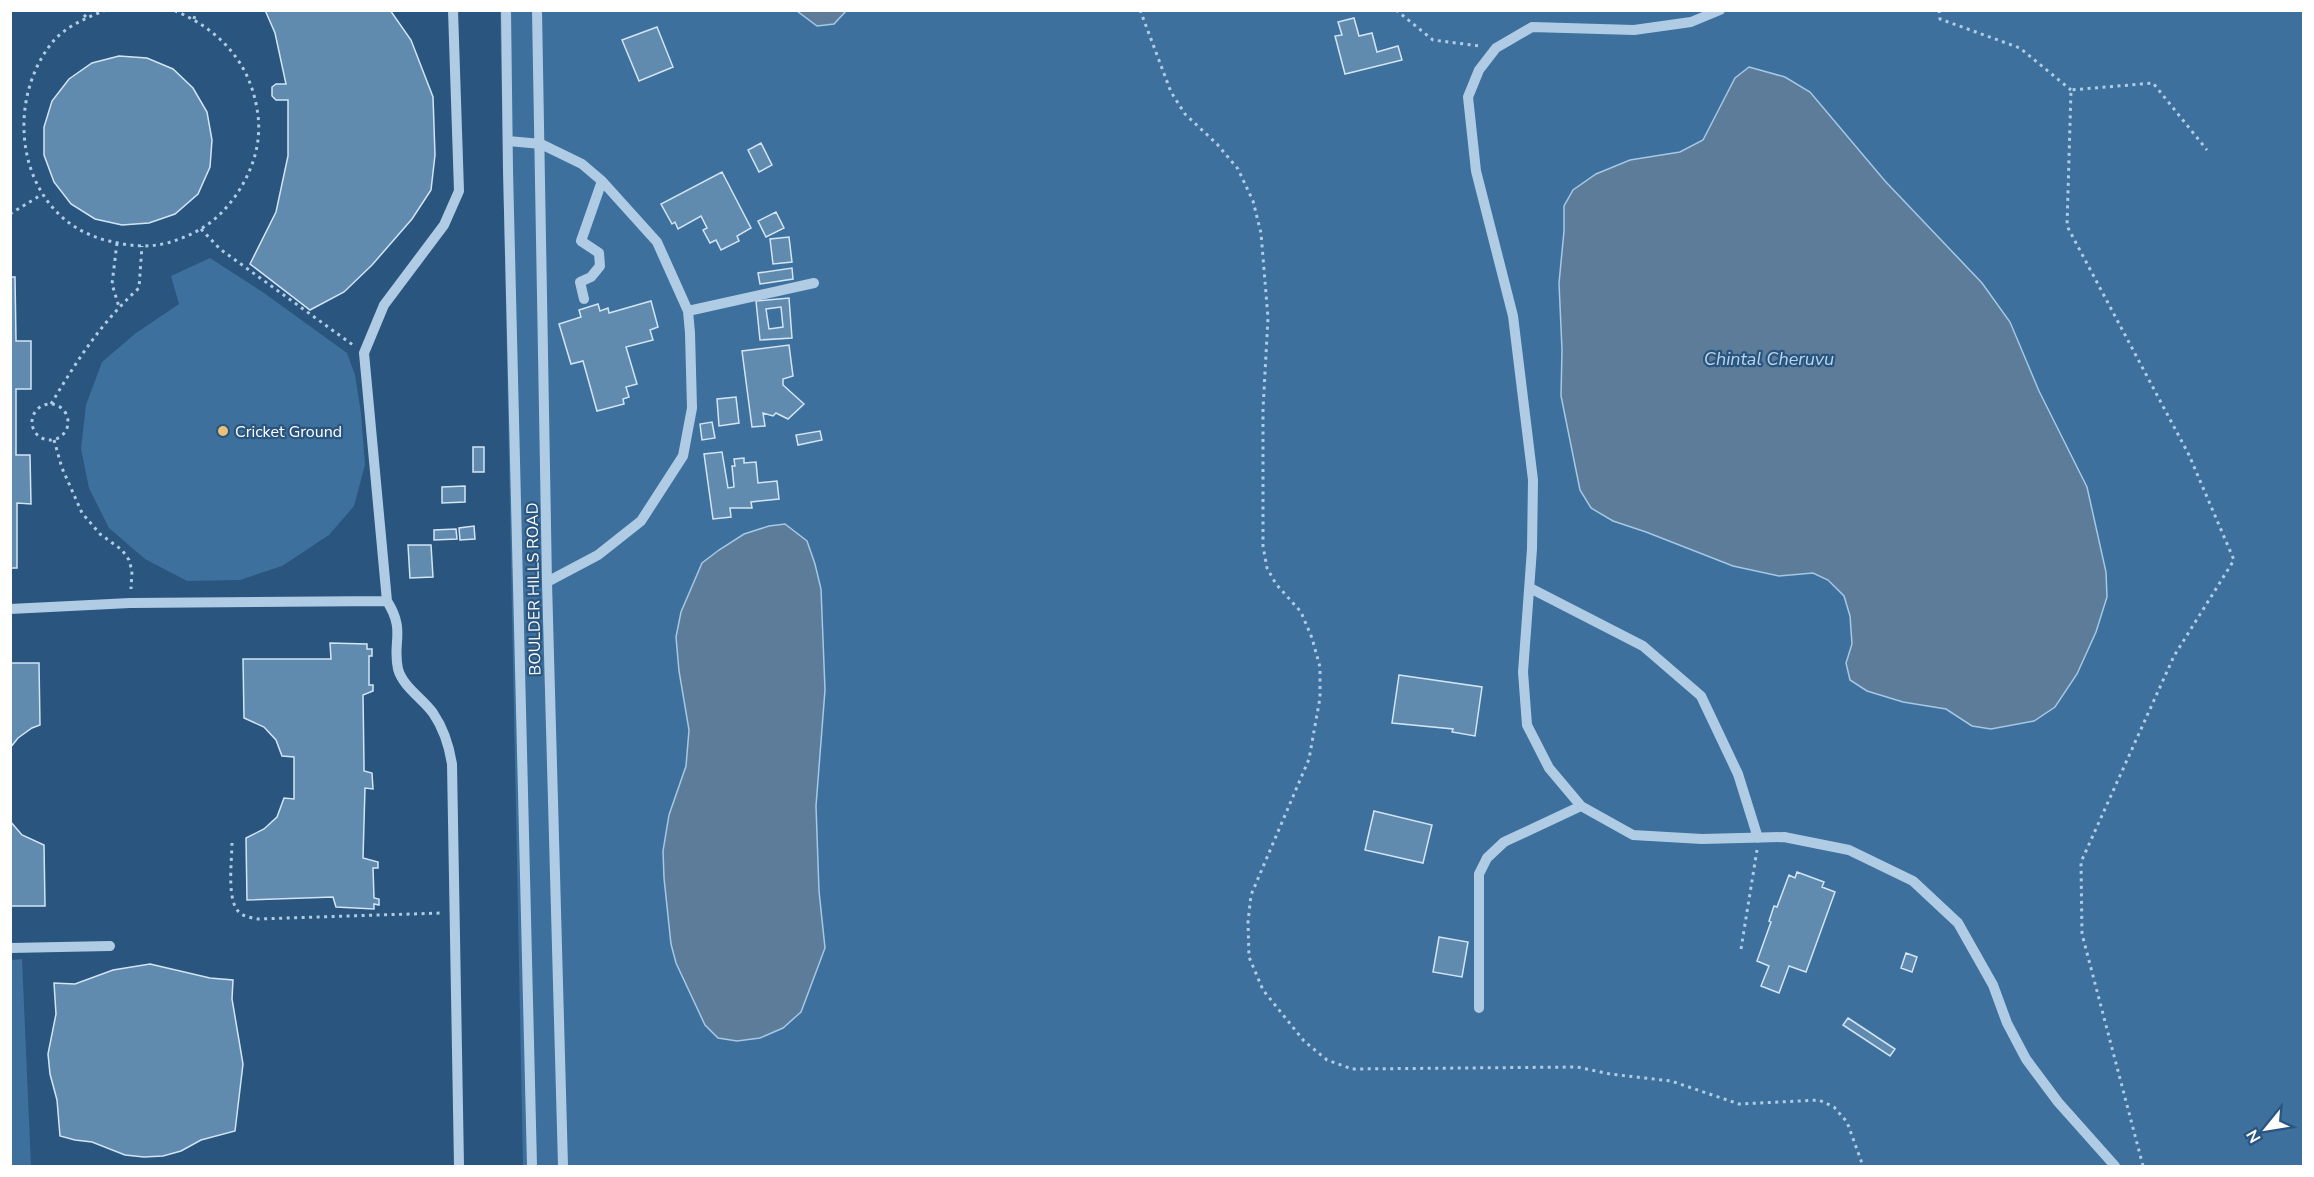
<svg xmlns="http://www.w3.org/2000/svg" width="2314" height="1177" viewBox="0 0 2314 1177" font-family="'Nunito Sans',sans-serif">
<rect width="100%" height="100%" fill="#29557f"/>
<path fill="#3d709c" d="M500 11H2303V1166H523Z
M210 258 264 293 347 353 355 375 361 413 365 465 354 506 329 535 282 566 240 580 187 581 145 559 109 528 89 488 81 449 86 405 102 362 136 333 179 304 171 276Z
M22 959 31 1166H11V960Z"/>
<path fill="#5d7c99" stroke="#a4c8e5" stroke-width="1.5" d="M797 11H846L834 24 817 26Z
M1749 67 1785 77 1810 92 1885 181 1982 283 2010 322 2039 391 2087 487 2106 572 2107 597 2096 632 2077 674 2055 707 2034 721 1991 729 1972 726 1946 709 1903 702 1867 691 1850 680 1846 663 1852 644 1850 616 1844 596 1828 580 1813 573 1779 576 1733 566 1646 532 1613 521 1591 508 1580 490 1561 396 1562 350 1559 283 1564 231V206L1573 190 1596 174 1630 160 1680 152 1703 140 1735 78Z
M785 524 807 541 815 564 821 589 825 690 816 806 819 891 825 948 801 1012 783 1028 760 1038 737 1041 718 1038 705 1025 676 963 671 944 664 878 663 851 669 815 686 766 689 730 679 671 676 637 681 612 702 563 719 550 744 534 769 526Z"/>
<path fill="#618aaf" stroke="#d2e5f4" stroke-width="1.5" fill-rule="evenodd" d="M265 10H390L411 40 433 97 435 155 431 190 412 219 372 265 344 292 310 310 250 264 276 212 288 156V100H276L272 96V87L276 84H286L275 33Z
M1354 18 1359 36 1372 33 1377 52 1398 46 1402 60 1345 74 1335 36 1342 35 1338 22Z
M657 27 673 67 639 81 622 40Z
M119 56 147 58 173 69 193 88 207 112 212 140 210 167 198 194 175 214 149 223 122 225 95 219 71 204 54 182 44 155V127L52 101 69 79 92 63Z
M761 143 772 165 759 172 748 150Z
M722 172 751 228 737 236 739 241 721 250 716 240 710 243 703 230 707 228 701 216 678 229 675 222 672 224 661 204Z
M776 212 784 228 766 237 758 221Z
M789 237 792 262 773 264 770 239Z
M792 268 793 279 760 284 758 273Z
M10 277H15L16 341H31V389H16V455H30L31 504 17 503V568H10Z
M789 298 792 338 760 340 756 301ZM781 307 783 327 769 329 766 309Z
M651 301 658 327 650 330 653 340 626 347 637 384 626 387 629 397 623 399 624 404 597 411 583 361 571 364 559 324 581 317 579 310 598 304 600 311 608 308 609 313Z
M789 345 793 376 783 379V385L804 404 788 419 776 413 773 416 763 413 765 426 752 427 742 351Z
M736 397 739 423 719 426 717 399Z
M712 422 715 438 702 440 700 424Z
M820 431 822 440 798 445 796 435Z
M473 447H484V472H473Z
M722 452 728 488 734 487 732 466H735L734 459 744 458V463L756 462 758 483 777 481 779 499 751 502 752 508H730L731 517 713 519 704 454Z
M465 486V502L442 503V487Z
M474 526 475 539 460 540 459 528Z
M456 529 457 539 434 540V530Z
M408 545H431L433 577 410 578Z
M330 643 367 644V649H372V656H369V685H373V691L363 695 364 765V771L372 773 373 789 365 788 363 858 378 862V868H373L374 898 379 899V905L374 904V909L336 907 333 897 247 900 246 838 264 829 277 817 284 798 294 799V757L282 756 276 740 264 727 244 718 243 659H331Z
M10 663H39L40 725 32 728 18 738 10 748Z
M1399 675 1482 687 1475 736 1452 732 1453 729 1392 723Z
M1374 811 1432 825 1423 863 1365 850Z
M10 821 22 835 44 845 45 906H10Z
M1797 872 1824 882 1822 887 1835 892 1806 972 1789 966 1779 993 1761 986 1769 966 1757 961 1771 922 1769 921 1774 906 1777 907 1789 875 1795 878Z
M1439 937 1468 942 1462 977 1433 972Z
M1906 953 1917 957 1912 972 1901 968Z
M150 964 210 978 233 980 232 999 243 1064 235 1131 201 1140 181 1151 163 1156 144 1157 125 1155 92 1142 75 1140 60 1136 57 1100 50 1074 48 1054 56 1014 54 983 75 984 113 970Z
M1848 1018 1895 1049 1890 1056 1843 1025Z"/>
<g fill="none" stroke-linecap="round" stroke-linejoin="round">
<path stroke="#b0cce5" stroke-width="3" stroke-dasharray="3 4.5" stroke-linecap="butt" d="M106 10C88 17 69 25 55 39 0 103 18 220 109 241 129 246 147 248 167 243 189 237 210 226 225 209 249 182 264 146 257 109 249 60 217 28 173 10
M1140 10 1171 92 1185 114 1217 144 1238 169 1253 201 1261 233 1268 318 1263 409V546L1267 568 1276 584 1301 612 1312 638 1320 667V698L1309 759 1251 895 1248 922 1249 957 1263 990 1304 1041 1327 1060 1352 1069 1577 1067 1610 1074 1671 1081 1739 1104 1819 1100 1834 1107 1847 1122 1863 1166
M1396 10 1433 40 1480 46
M1939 10 1940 19 2020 48 2071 90
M84 17 90 10
M194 19 196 10
M10 214 41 195
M201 229 220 249 353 345
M117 243 112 284 119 307
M51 404C78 359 100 324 139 288L142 246
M32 422a18 18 0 1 1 36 0a18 18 0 1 1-36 0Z
M54 440 62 468 82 513 100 534 122 550 129 560 132 571 131 589
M232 843C232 860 226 902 240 913 245 917 252 918 258 919L441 913
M1741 949 1757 850
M2143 1166 2082 934 2081 862 2174 656 2234 560 2189 455 2067 226 2071 90 2153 83 2207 150"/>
<path stroke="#b0cce5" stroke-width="10" d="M453 10 459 191 444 225 384 305 364 353 387 601C406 631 392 642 398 669 403 687 422 698 433 713 444 729 449 745 452 764L459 1166
M506 10 508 170 532 1166
M537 10 547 582 563 1166
M1720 10 1691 22 1634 30 1532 27 1496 48 1479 70 1468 97 1476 171 1513 316 1533 480 1532 549 1523 672 1527 725 1549 768 1581 806 1633 835 1702 839 1784 837 1849 850 1913 881 1958 923 1993 985 2007 1023 2026 1059 2058 1102 2115 1166
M508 141 541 144 582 164 602 181 657 242 688 311 690 333 692 408 683 456 641 521 598 555 547 582
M584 299 580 282 591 277 600 266 599 253 581 241 602 181
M688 311 814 283
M1530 588 1643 646 1701 696 1738 774 1758 838
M10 609 130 603 387 601
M10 948 110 946
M1479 1008V874L1487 858 1504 842 1581 806"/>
</g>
<circle fill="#ecc077" stroke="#29557f" stroke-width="2" cx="223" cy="431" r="6"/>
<g text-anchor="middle" stroke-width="4.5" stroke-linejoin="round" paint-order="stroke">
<g font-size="16" fill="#fff" stroke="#29557f" text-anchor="start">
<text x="235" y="437">Cricket Ground</text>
</g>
<g font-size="16" fill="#fff" stroke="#29557f">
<text transform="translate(533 589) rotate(-91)" y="6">BOULDER HILLS ROAD</text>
</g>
<g font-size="18" font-style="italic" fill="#bbd6ed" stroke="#29557f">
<text x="1769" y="365">Chintal Cheruvu</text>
</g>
</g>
<rect width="2314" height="1177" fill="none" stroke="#ffffff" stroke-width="24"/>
<g transform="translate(2266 1129) rotate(240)" stroke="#29557f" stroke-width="4.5" paint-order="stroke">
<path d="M0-4.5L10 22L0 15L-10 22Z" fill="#ffffff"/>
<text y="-9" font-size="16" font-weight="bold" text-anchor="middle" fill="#ffffff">N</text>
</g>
</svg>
